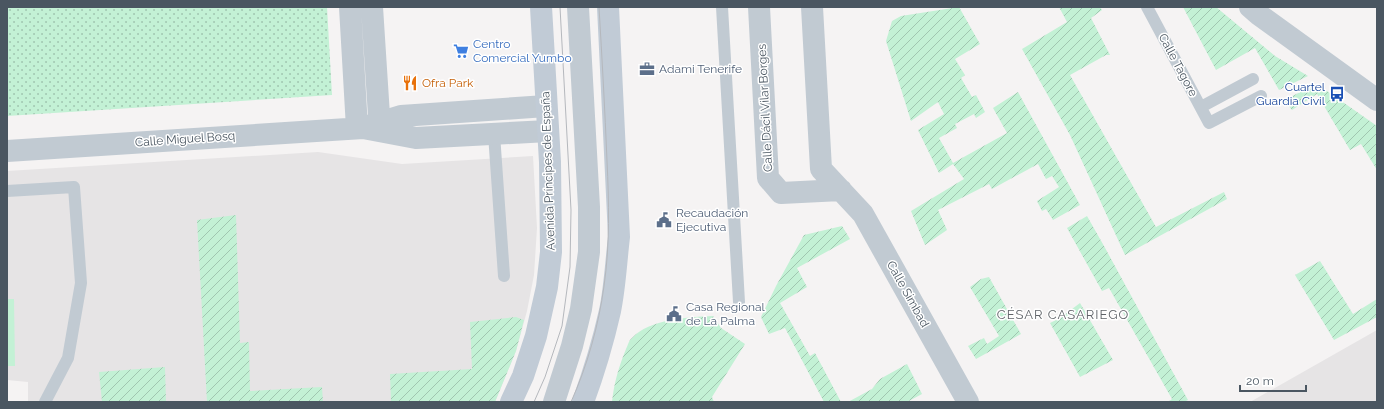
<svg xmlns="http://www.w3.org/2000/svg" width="1384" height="409" viewBox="0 0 1384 409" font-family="Raleway,sans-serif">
<defs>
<pattern id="park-dots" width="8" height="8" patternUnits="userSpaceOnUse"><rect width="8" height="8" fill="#c3f1d5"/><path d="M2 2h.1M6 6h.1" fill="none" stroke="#a0c6b0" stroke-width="1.8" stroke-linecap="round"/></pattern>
<pattern id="garden-furrows" width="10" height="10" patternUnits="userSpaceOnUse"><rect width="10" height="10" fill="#c3f1d5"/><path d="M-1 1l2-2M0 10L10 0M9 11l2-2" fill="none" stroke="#a0c6b0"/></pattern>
</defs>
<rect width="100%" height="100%" fill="#f5f3f3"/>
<path fill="#e6e4e5" d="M318 152 402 164 533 156 537 228 534 275 527 311 516 351 495 402H28V382L7 380V171Z
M1377 330V402H1250Z"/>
<path fill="#c3f1d5" d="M7 299H14L15 366H7Z"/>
<path fill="url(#park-dots)" d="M7 7H327L332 95 7 116Z"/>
<path fill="url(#garden-furrows)" d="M959 7 980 44 955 59 965 75 961 78 972 97 976 95 985 112 976 118 974 114 955 124 957 128 939 138 953 163 1007 133 993 108 1018 92 1080 205 1053 220 1046 209 1042 211 1037 201 1059 187 1052 176 1046 179 1038 164 992 189 989 184 938 210 947 230 925 245 911 211 964 179 953 164 939 173 918 130 944 114 938 102 911 121 886 41 892 21 901 16Z
M1059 7H1100L1102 10 1091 18 1110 55H1106L1070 75 1156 227 1224 192 1227 199 1125 255 1070 135 1022 49 1067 22Z
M1183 7H1216L1275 56 1308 76 1279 90 1255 48 1216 70Z
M1317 84 1377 126V170L1361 144 1350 150 1317 94 1292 110 1284 100Z
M236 215 240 343 249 342 250 391 322 387 323 402H207L197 220Z
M1087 216 1104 246 1188 400 1184 402H1168L1172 399 1109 288 1102 291 1067 228Z
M842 226 850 239 797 268 807 287 780 303 810 356 815 353 841 402H824L785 328 769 334 761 317 776 286 804 235Z
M1320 261 1353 314 1377 299V317L1334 340 1295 275Z
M989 277 1021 334 976 359 968 346 984 338 987 344 999 336 970 287 981 279Z
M1080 303 1113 360 1080 377 1050 323 1060 318Z
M713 316 721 328 745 344 712 397 714 402H612C614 383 619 366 626 349 628 345 629 340 632 338 649 319 689 317 713 316Z
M516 317 524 320 516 351 495 402H391L390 374 472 369 470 322Z
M907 364 922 394 907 402H848L872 389 880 379Z
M165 367 166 402H102L99 372Z"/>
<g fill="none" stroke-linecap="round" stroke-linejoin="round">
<path stroke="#c1cad2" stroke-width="12" d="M722 7 739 302
M1147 7 1209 123 1261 96
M1201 107 1253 79
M494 134 504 276
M7 191 74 187 81 283 68 358 45 402"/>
<path stroke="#c1cad2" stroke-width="22" d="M350 7 357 128
M372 7 380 131
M759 7 768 178 781 193 841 190
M812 7 821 169 863 214 968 402
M1250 7 1258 14 1377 100
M365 127 401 116 546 106
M7 151 363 128 416 138 548 131
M554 402 572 346 581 309 589 252V207L578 7"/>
<path stroke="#c1cbd6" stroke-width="22" d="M511 402 523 376 536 336 547 287 551 252 550 162 541 7
M583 402C594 372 603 342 610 311 615 287 616 262 619 237L608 7"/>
<path stroke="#b5b8bd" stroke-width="1" d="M534 402 545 377 562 326 570 267 571 210 560 7
M571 402C587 367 599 324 604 286 610 245 609 202 607 161 605 110 602 58 599 7"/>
</g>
<defs>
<g id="supermarket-bare" transform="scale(1.2)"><path d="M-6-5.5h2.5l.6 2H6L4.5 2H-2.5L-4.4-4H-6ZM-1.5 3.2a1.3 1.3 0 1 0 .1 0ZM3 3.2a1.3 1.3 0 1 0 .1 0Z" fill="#3f7fe0" stroke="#fff" stroke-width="2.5" paint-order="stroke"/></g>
<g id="office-bare" transform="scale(1.2)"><path d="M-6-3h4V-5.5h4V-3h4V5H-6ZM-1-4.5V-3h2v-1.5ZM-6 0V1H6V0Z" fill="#5c6f8a" stroke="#fff" stroke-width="2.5" paint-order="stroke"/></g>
<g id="restaurant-bare" transform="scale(1.2)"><path d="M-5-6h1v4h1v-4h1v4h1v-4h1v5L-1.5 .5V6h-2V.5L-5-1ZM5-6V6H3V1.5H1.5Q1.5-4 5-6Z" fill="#e8710a" stroke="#fff" stroke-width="2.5" paint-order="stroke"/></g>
<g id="bus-bare" transform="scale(1.2)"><path d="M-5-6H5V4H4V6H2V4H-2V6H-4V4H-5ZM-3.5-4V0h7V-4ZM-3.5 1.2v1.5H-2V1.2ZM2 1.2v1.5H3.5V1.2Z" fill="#1a4fb4" stroke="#fff" stroke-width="2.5" paint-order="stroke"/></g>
<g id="civic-bare" transform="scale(1.2)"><path d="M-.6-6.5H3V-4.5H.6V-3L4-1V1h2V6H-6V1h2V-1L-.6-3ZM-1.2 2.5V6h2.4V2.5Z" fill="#5c6f8a" stroke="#fff" stroke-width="2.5" paint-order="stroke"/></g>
</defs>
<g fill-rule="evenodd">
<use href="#supermarket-bare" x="461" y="51"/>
<use href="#office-bare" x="647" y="69"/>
<use href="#restaurant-bare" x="410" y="83"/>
<use href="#bus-bare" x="1337" y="94"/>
<use href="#civic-bare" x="664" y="220"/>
<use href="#civic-bare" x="674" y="314"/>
</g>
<g text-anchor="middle" stroke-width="3" stroke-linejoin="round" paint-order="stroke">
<g font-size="12" fill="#366cbe" stroke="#fff" text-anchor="start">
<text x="473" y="48">Centro<tspan x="473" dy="14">Comercial Yumbo</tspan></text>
</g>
<g font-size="12" fill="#4a5661" stroke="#fff">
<text transform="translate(1178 65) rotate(62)" y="4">Calle Tagore</text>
<text transform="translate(765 108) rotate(-93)" y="4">Calle Dácil Vilar Borges</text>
<text transform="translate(185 139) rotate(-4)" y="4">Calle Miguel Bosq</text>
<text transform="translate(548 171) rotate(-92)" y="4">Avenida Príncipes de España</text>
<text transform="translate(908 294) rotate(61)" y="4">Calle Simbad</text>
</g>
<g font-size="12" fill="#4e5e75" stroke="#fff" text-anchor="start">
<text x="659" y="73">Adami Tenerife</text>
<text x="676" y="217">Recaudación<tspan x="676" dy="14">Ejecutiva</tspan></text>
<text x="686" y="311">Casa Regional<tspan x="686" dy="14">de La Palma</tspan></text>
</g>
<g font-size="12" fill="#c56008" stroke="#fff" text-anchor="start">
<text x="422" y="87">Ofra Park</text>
</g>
<g font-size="12" fill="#164399" stroke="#fff" text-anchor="end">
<text x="1325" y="91">Cuartel<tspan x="1325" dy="14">Guardia Civil</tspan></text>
</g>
<g font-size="13" letter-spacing="1" fill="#5f6368" stroke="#fff">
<text x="1063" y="319">CÉSAR CASARIEGO</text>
</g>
</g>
<rect width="1384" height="409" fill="none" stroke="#4a5661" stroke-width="16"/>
<path d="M1240 385v6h66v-6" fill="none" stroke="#4a5661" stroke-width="2"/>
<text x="1246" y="385" font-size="12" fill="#4a5661" stroke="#ffffff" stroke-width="3" paint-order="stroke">20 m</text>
</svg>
